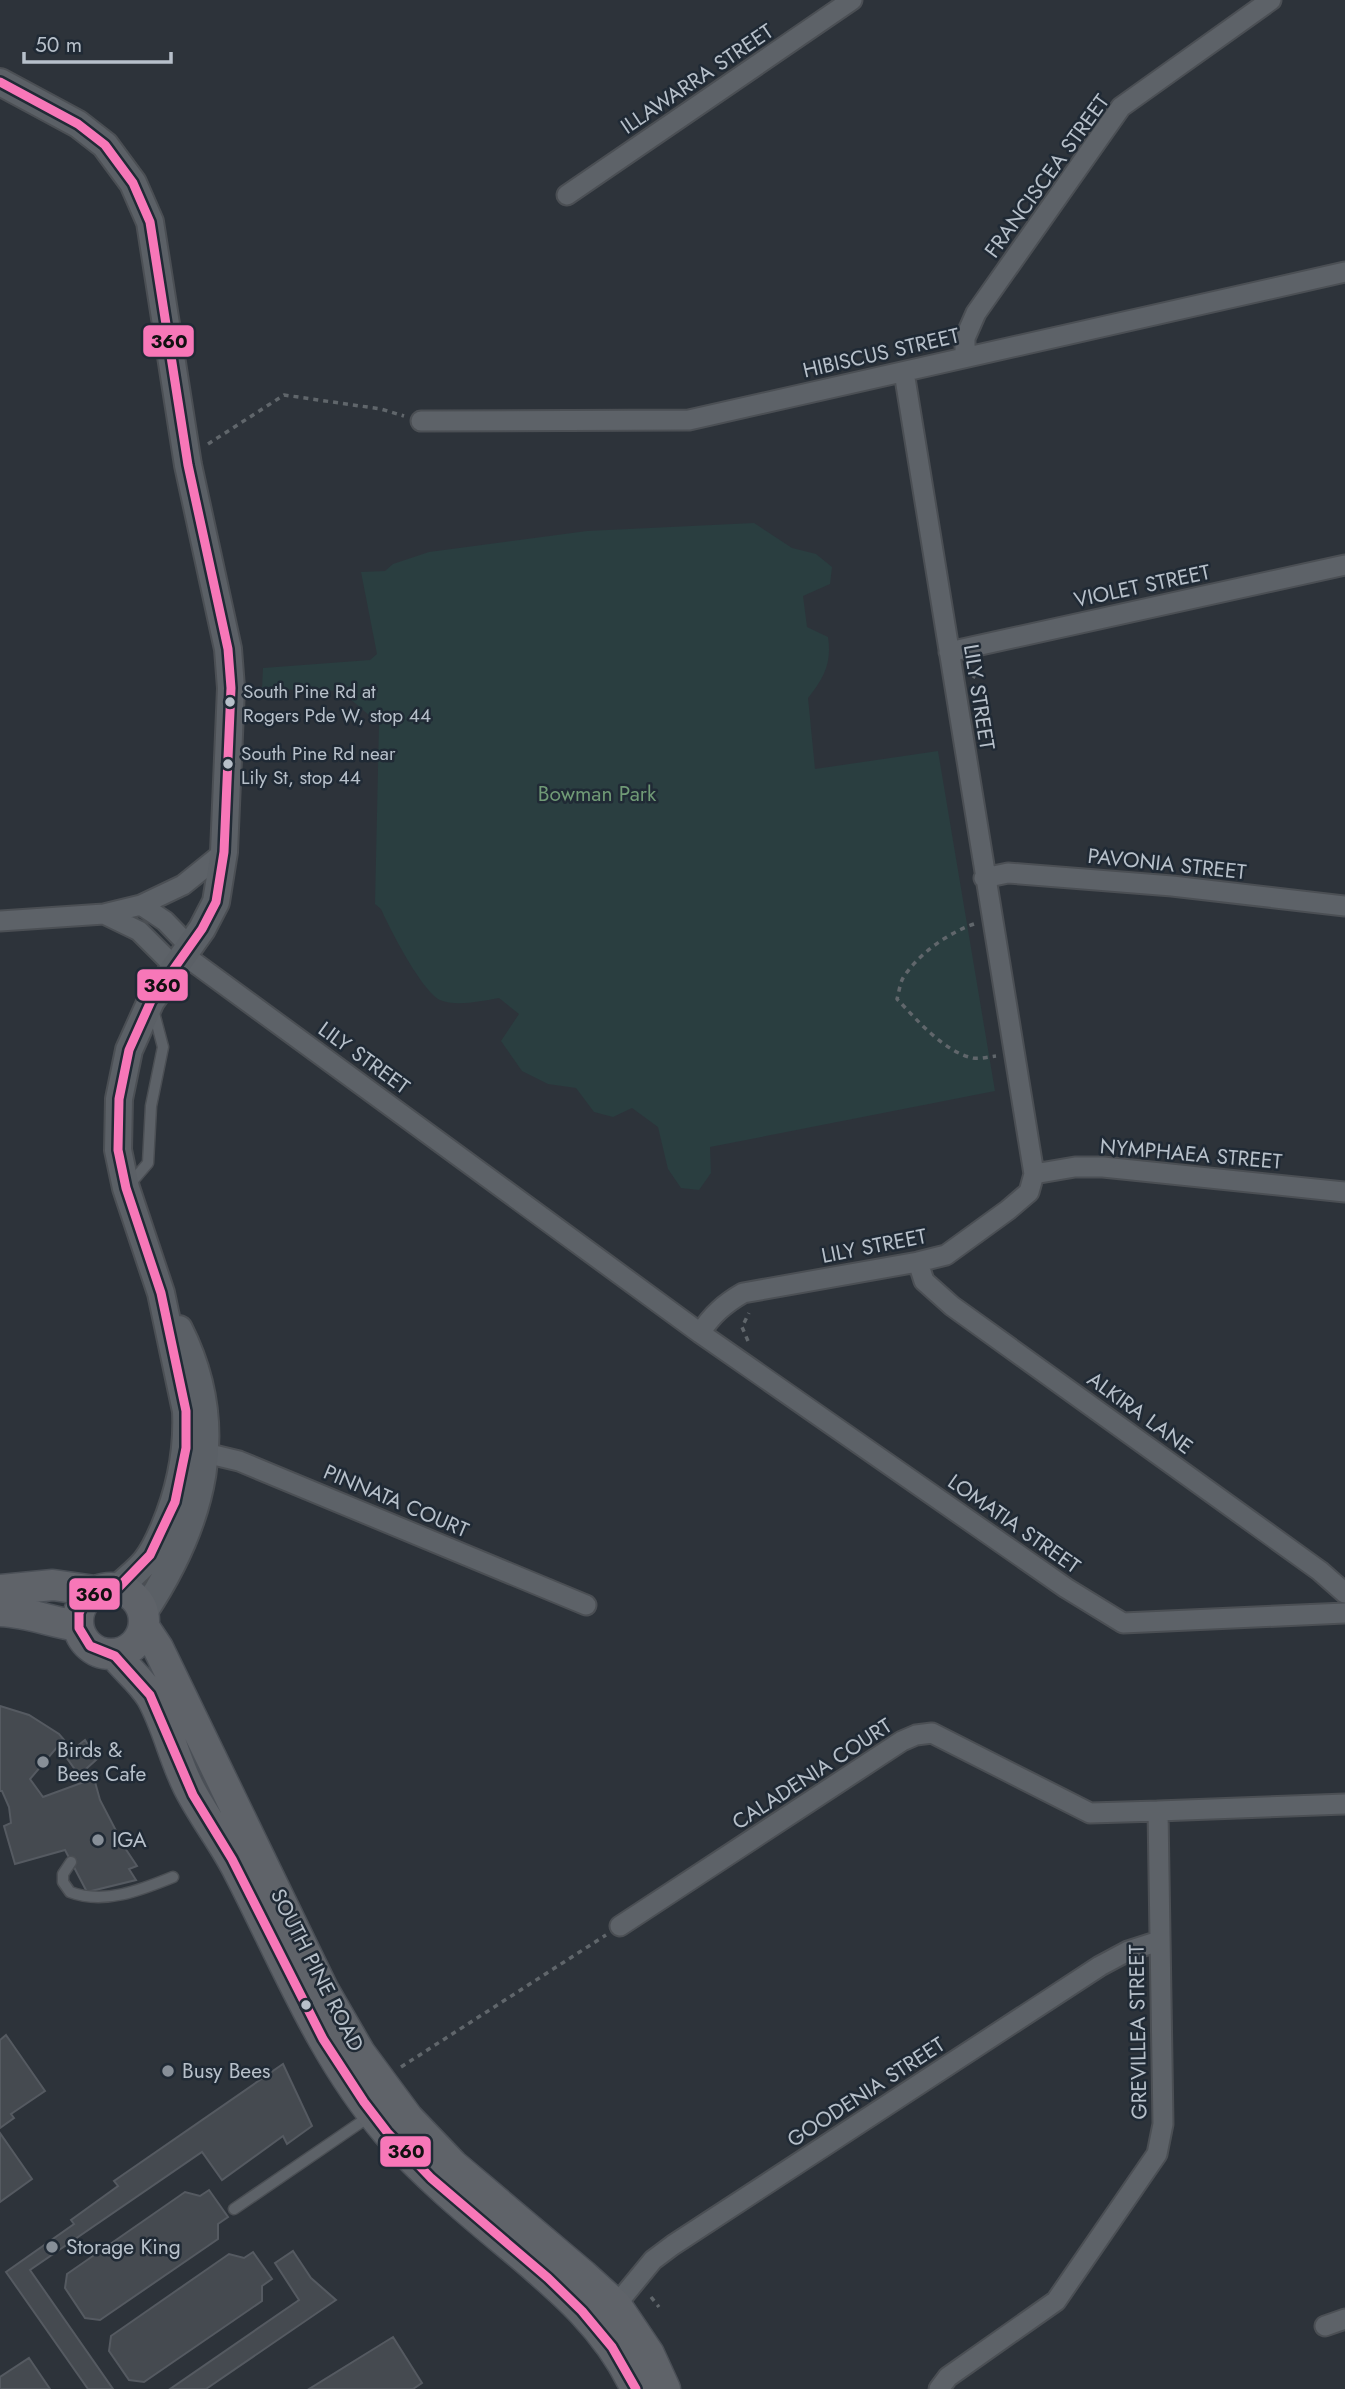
<svg xmlns="http://www.w3.org/2000/svg" width="1345" height="2389" viewBox="0 0 1345 2389" font-family="Jost,sans-serif">
<rect width="100%" height="100%" fill="#2d333a"/>
<path fill="#2a3e40" d="M754 523 792 548 816 554 832 567 830 584 803 596 807 627 828 637C832 663 824 678 808 698L815 769 938 751 995 1091 710 1147 711 1173 699 1190 681 1188 668 1169 658 1127 632 1108 613 1117 594 1112 576 1088 548 1084 522 1071 501 1041 519 1014 499 998C482 1001 456 1007 440 1000 421 990 390 929 381 909L375 904 379 724 347 696 348 691 262 689 263 668 370 660 377 654 361 572 385 571 393 564 429 552 587 531Z"/>
<path fill="#454a50" stroke="#555a61" stroke-width="2" fill-rule="evenodd" d="M0 1706 29 1715 59 1734 71 1748 74 1745 76 1747 85 1740 97 1759 86 1769 95 1782 100 1800 125 1848 137 1866 129 1869 136 1880 87 1892 65 1850 15 1864 4 1826 11 1823 9 1807 2 1791H0ZM58 1746 84 1782 43 1797 30 1779Z
M6 2035 45 2091 11 2114 14 2118 0 2128V2040Z
M283 2064 312 2126 287 2144 283 2136 222 2180 202 2152 30 2270 113 2389H88L6 2272 74 2224 71 2220 118 2186 114 2181Z
M0 2133 32 2179 0 2202Z
M209 2190 228 2217 218 2224V2239L100 2320 85 2318 65 2288 67 2274 185 2192 200 2196Z
M293 2251 311 2278 336 2300 206 2389H170L299 2300 275 2263Z
M253 2252 272 2279 262 2286V2301L144 2382 129 2380 109 2351 111 2336 229 2254 244 2258Z
M393 2337 422 2383 413 2389H309Z
M29 2358 50 2389H0V2377Z"/>
<g fill="none" stroke-linecap="round" stroke-linejoin="round">
<g stroke="#4b4f54" stroke-width="13">
<path id="service" d="M130 1184 148 1163 151 1106 163 1047 153 1009
M71 1862 63 1874V1882L70 1892C104 1905 141 1890 173 1877
M234 2209 370 2116"/>
</g>
<g stroke="#4b4f54" stroke-width="23">
<path id="minor" d="M567 195 852 0
M965 357V338L976 313 1121 107 1271 0
M421 421 689 420 1345 272
M949 652 1345 565
M984 878 1008 873 1172 886 1345 906
M141 905 183 885 224 852
M104 914 139 931 175 967
M0 921 104 914 141 905 165 921 190 947
M184 955 700 1333C712 1315 724 1304 743 1293L918 1262 946 1255 1008 1210 1029 1192 1034 1174 904 372
M1034 1174 1075 1167H1103L1345 1192
M918 1262 924 1281 952 1306 1320 1571 1345 1593
M700 1333 1066 1588 1123 1623 1345 1613
M193 1450 239 1461 586 1605
M620 1926 902 1741 916 1735 932 1733 1090 1813 1158 1811
M616 2305 653 2260 673 2245 1100 1966 1128 1951 1159 1941
M1325 2326 1345 2319
M939 2389 948 2377 1056 2301 1157 2154 1163 2124 1158 1811 1345 1804"/>
</g>
<g stroke="#4b4f54" stroke-width="30">
<path id="secondary" d="M0 82 78 124 105 145 133 183 150 222 188 465 228 649 231 688 224 852 216 902 202 929 151 1001 129 1050 119 1099 118 1150 126 1188 161 1293 186 1411C188 1453 180 1490 164 1528 159 1540 154 1551 146 1561 138 1571 127 1579 118 1588
M144 1612C203 1523 229 1428 179 1329"/>
</g>
<g stroke="#4b5057" stroke-width="33">
<path id="primary" d="M78 1621a33 33 0 1 1 66 0a33 33 0 1 1-66 0Z
M0 1590 53 1585 95 1591
M0 1611C28 1612 51 1622 78 1626
M144 1627 158 1648 323 1989 360 2053 408 2118 453 2165 583 2275 616 2305 649 2354 665 2389
M114 1654C126 1669 142 1681 152 1698 167 1725 174 1758 188 1786 203 1816 224 1842 239 1872 285 1961 322 2056 388 2133 424 2174 466 2209 508 2244 559 2287 608 2327 636 2389"/>
</g>
<path stroke="#60666b" stroke-width="3.5" stroke-dasharray="5 5" stroke-linecap="butt" d="M208 444 284 395 381 409 404 416
M973 678 980 666
M974 924C948 933 918 954 903 978 900 983 899 992 897 999 916 1019 944 1052 973 1058 980 1059 988 1057 996 1056
M748 1341 742 1327 749 1313
M401 2067 606 1935
M651 2297 659 2307"/>
<use href="#service" stroke="#5d6268" stroke-width="10"/>
<use href="#minor" stroke="#5d6268" stroke-width="19"/>
<use href="#secondary" stroke="#5b6066" stroke-width="26"/>
<use href="#primary" stroke="#5f6369" stroke-width="30"/>
<g stroke="#202a35" stroke-width="14">
<path id="bus-1" d="M0 82 78 124 105 145 133 183 150 222 188 465 228 649 231 688 224 852 216 902 202 929 151 1001 129 1050 119 1099 118 1150 126 1188 161 1293 186 1411V1448L175 1502 150 1555 118 1588 100 1590 85 1600 79 1613V1628L90 1646 115 1656 150 1695 193 1795 232 1859 323 2039 364 2102 387 2132 431 2178 548 2278 582 2311 612 2347 636 2389"/>
</g>
<use href="#bus-1" stroke="#f777b8" stroke-width="9"/>
</g>
<g fill="#b7c0ca" stroke="#202a35" stroke-width="2.5">
<circle cx="230" cy="702" r="6"/>
<circle cx="228" cy="764" r="6"/>
<circle cx="306" cy="2005" r="6"/>
</g>
<g fill="#878f98" stroke="#202a35" stroke-width="2.5">
<circle cx="43" cy="1762" r="7"/>
<circle cx="98" cy="1840" r="7"/>
<circle cx="168" cy="2071" r="7"/>
<circle cx="52" cy="2247" r="7"/>
</g>
<g text-anchor="middle" stroke-width="5" stroke-linejoin="round" paint-order="stroke">
<g font-size="19" fill="#b7c0ca" stroke="#202a35" text-anchor="start">
<text x="243" y="698">South Pine Rd at<tspan x="243" dy="24">Rogers Pde W, stop 44</tspan></text>
<text x="241" y="760">South Pine Rd near<tspan x="241" dy="24">Lily St, stop 44</tspan></text>
</g>
<g font-size="21" fill="#b7c0ca" stroke="#202a35">
<text transform="translate(697 79) rotate(-34)" y="7">ILLAWARRA STREET</text>
<text transform="translate(1047 176) rotate(-54)" y="7">FRANCISCEA STREET</text>
<text transform="translate(881 353) rotate(-13)" y="7">HIBISCUS STREET</text>
<text transform="translate(1142 586) rotate(-12)" y="7">VIOLET STREET</text>
<text transform="translate(979 697) rotate(81)" y="7">LILY STREET</text>
<text transform="translate(1167 864) rotate(6)" y="7">PAVONIA STREET</text>
<text transform="translate(364 1058) rotate(36)" y="7">LILY STREET</text>
<text transform="translate(1191 1154) rotate(5)" y="7">NYMPHAEA STREET</text>
<text transform="translate(874 1246) rotate(-11)" y="7">LILY STREET</text>
<text transform="translate(1140 1413) rotate(36)" y="7">ALKIRA LANE</text>
<text transform="translate(396 1501) rotate(23)" y="7">PINNATA COURT</text>
<text transform="translate(1014 1524) rotate(35)" y="7">LOMATIA STREET</text>
<text transform="translate(812 1774) rotate(-33)" y="7">CALADENIA COURT</text>
<text transform="translate(317 1970) rotate(63)" y="7">SOUTH PINE ROAD</text>
<text transform="translate(1138 2032) rotate(-91)" y="7">GREVILLEA STREET</text>
<text transform="translate(866 2092) rotate(-33)" y="7">GOODENIA STREET</text>
</g>
<g font-size="21" fill="#709a76" stroke="#202a35">
<text x="597" y="801">Bowman Park</text>
</g>
<g font-size="21" fill="#b7c0ca" stroke="#202a35" text-anchor="start">
<text x="57" y="1757">Birds &amp;<tspan x="57" dy="24">Bees Cafe</tspan></text>
<text x="112" y="1847">IGA</text>
<text x="182" y="2078">Busy Bees</text>
<text x="66" y="2254">Storage King</text>
</g>
</g>
<g stroke="#202a35" stroke-width="2.5">
<rect x="142" y="324" width="53" height="34" rx="7" fill="#f777b8"/>
<rect x="136" y="968" width="53" height="34" rx="7" fill="#f777b8"/>
<rect x="68" y="1577" width="53" height="34" rx="7" fill="#f777b8"/>
<rect x="379" y="2135" width="53" height="33" rx="7" fill="#f777b8"/>
</g>
<g font-size="19" text-anchor="middle" font-weight="bold" fill="#111">
<text x="169" y="348">360</text>
<text x="162" y="992">360</text>
<text x="94" y="1601">360</text>
<text x="406" y="2158">360</text>
</g>
<path d="M24 52v10h147v-10" fill="none" stroke="#b7c0ca" stroke-width="3.5"/>
<text x="35" y="52" font-size="21" fill="#b7c0ca" stroke="#202a35" stroke-width="5" paint-order="stroke">50 m</text>
</svg>
